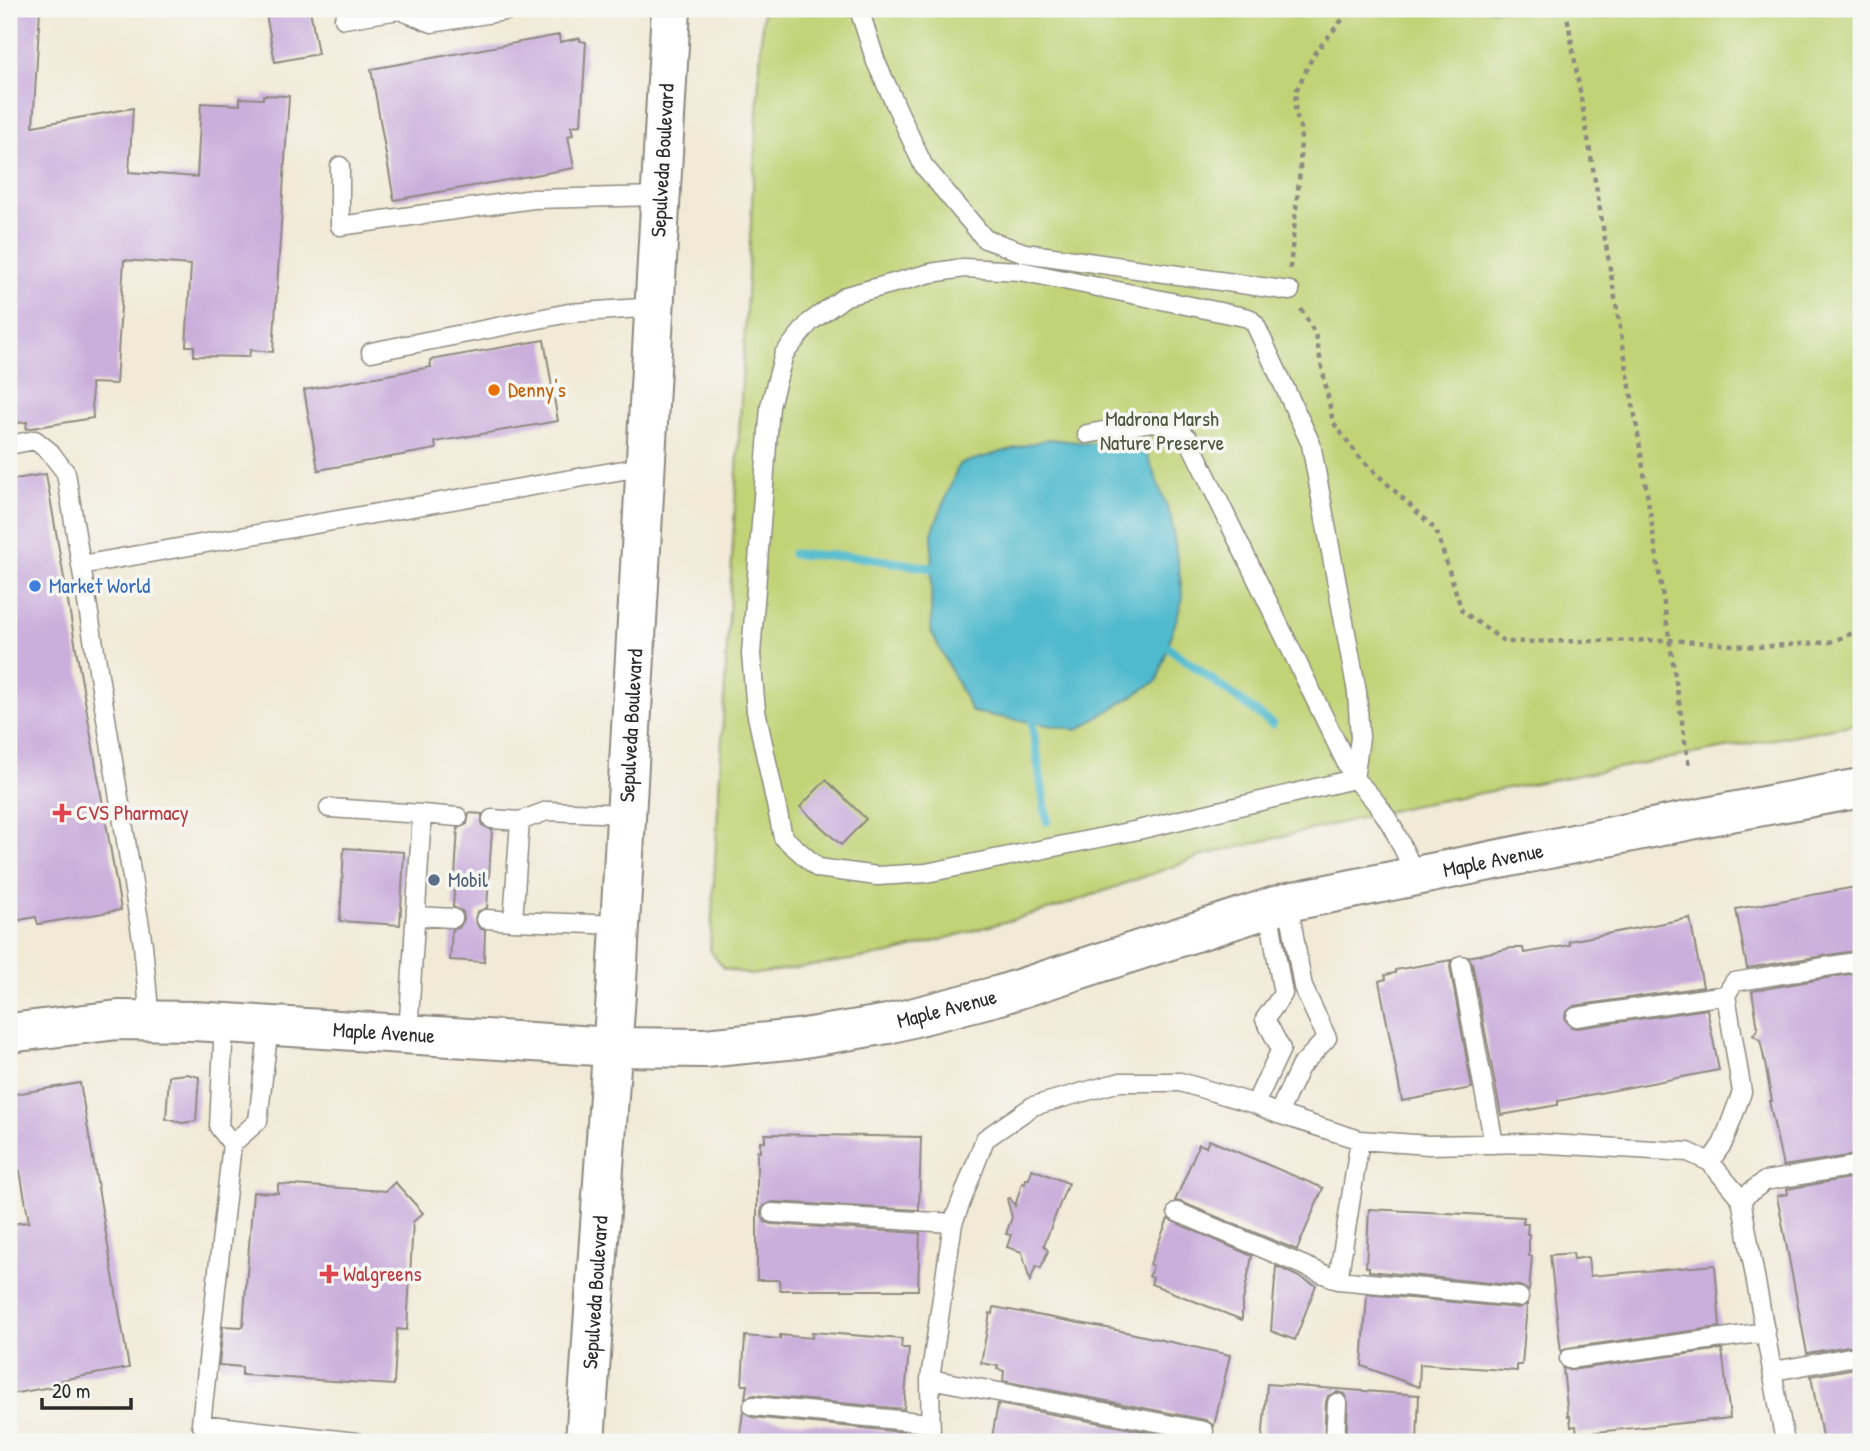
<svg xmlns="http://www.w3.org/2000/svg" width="1870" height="1451" viewBox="0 0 1870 1451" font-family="'Patrick Hand',sans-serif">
<rect width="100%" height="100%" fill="#f6f6f2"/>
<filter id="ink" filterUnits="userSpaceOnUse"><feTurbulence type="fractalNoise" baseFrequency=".0143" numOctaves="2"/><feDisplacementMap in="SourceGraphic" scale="14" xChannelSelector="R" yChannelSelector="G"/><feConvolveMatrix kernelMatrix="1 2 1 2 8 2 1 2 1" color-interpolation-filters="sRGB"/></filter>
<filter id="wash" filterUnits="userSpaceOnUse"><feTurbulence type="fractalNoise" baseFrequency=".00686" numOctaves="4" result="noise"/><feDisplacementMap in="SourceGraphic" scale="28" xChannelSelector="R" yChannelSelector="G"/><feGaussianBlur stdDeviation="1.57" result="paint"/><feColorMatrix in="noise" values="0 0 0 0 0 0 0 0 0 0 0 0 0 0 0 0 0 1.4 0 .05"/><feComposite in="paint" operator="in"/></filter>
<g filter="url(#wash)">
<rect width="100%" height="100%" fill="#f2ead7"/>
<path fill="#c1d376" stroke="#767f50" stroke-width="2" d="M763 9H1861V723L1411 806 1205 855 1065 905 890 954 750 975 723 968 710 950Z"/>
<path fill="#50bacd" stroke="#3e727c" stroke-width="2" d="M1048 439 1145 449 1171 518 1183 598 1157 681 1077 730 972 712 931 631 932 533 959 464Z"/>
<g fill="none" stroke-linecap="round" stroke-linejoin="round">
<path stroke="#50bacd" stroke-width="9" d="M793 554 861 557 931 568
M1168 647 1272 724
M1032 723 1047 821"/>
</g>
<g id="blocks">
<path fill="#caaedb" d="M9 9H40L33 126 133 108 129 172 197 177 201 103 240 105V98L263 99V95L289 96 273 352 250 350 249 357 194 356V346H186L191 265 124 260 116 384 91 383 93 418 26 429 27 422 9 424Z
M265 9H310L318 54 275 62Z
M559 35 560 42 580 38V41L586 42 581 125 571 126 573 135 568 136 574 168 394 200 371 69Z
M544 340 558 421 435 442 436 449 318 470 304 390 431 367 430 360Z
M46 474 121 910 38 924 36 917 9 922V480Z
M826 780 866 819 841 845 800 807Z
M469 813 482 814V825L492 830 487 908 477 912 475 919 479 928 485 930 484 962 450 960 452 929 459 928 464 919 463 912 453 907 458 828 467 824Z
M344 848 404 852 400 925 340 921Z
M1861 886V950L1747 968 1736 909Z
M1690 918 1703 987 1574 1006 1566 1012 1565 1019 1571 1027 1578 1028 1707 1009 1719 1070 1558 1101V1105L1501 1115 1472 963 1468 957 1512 948H1523L1524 953 1570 945 1569 941Z
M1451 960 1450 967 1472 1088 1402 1101 1379 981 1386 979 1385 975 1395 973V970Z
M1861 972V1154L1783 1166 1769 1101H1772L1763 1053 1760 1040 1753 1035 1758 1029 1752 991Z
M187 1074 199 1077 196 1121 182 1123 166 1119 169 1076Z
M80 1083 129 1368 61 1380 62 1385 11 1394 9 1379V1224L29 1222 20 1171 9 1173V1095Z
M765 1134 921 1137 919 1210 773 1202 763 1206 761 1213 765 1222 771 1224 920 1233 918 1290H780L779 1280H757V1151L760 1152V1141L765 1142Z
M1209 1140 1323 1188 1297 1250 1181 1202 1175 1201 1199 1144 1206 1147Z
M1032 1169 1068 1183 1044 1245 1048 1251 1041 1268 1036 1266 1030 1281 1022 1252 1007 1247 1011 1235 1006 1234 1012 1217 1007 1199 1010 1198 1015 1206 1022 1183 1025 1184 1026 1179H1029Z
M1861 1176V1344L1807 1353 1777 1196 1788 1194 1787 1189Z
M395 1182 423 1213 413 1222 407 1330 397 1329 394 1385 242 1375V1367L219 1365 223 1326 243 1327 253 1192 278 1193V1184L386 1191Z
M1369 1209 1524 1217 1523 1224H1528L1527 1234H1529V1256H1532L1529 1291 1520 1286 1369 1271V1267H1366Z
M1168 1219 1252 1256 1242 1305V1320L1151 1284 1153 1278 1149 1276 1153 1266 1150 1264Z
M1573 1253 1574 1259 1588 1257 1590 1276 1715 1265 1720 1327 1567 1348 1561 1352 1550 1255Z
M1276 1266 1316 1285 1295 1340 1271 1331Z
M1367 1294 1518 1308 1527 1304 1522 1365H1517V1371L1420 1364 1419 1387 1362 1366Z
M994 1307 1112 1329 1230 1355 1214 1426 1206 1420 1003 1381 1004 1371 997 1369 998 1366 981 1363 990 1313 993 1314Z
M812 1332 902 1339 901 1348H909L904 1409 754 1395 745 1398 747 1385H742L745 1336 780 1339V1335L812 1338Z
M1722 1349 1730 1418 1577 1434 1576 1426 1571 1427 1570 1416H1568L1563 1368 1571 1370Z
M1861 1367V1439L1823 1442 1811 1376Z
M1267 1384 1419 1395 1417 1442H1346L1348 1403 1344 1394 1337 1392 1328 1396 1326 1402 1324 1442H1262Z
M998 1404 1202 1442 1211 1439V1442H991Z
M743 1411 752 1417 903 1432 902 1442H739Z"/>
</g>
</g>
<g filter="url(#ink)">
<use href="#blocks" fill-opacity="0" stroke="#8e8a81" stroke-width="2"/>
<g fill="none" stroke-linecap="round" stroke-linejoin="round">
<g stroke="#8e8a81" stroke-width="21">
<path id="service" d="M859 9 876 62 923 165 985 239 1025 253 1290 291
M344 19 399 10 432 23 517 9
M340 166V226L533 199 661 196
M371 352 569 313 655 307
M1087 434 1152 422 1173 426 1188 438 1354 779
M9 445 35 440 50 452 66 473 143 945 150 1021
M81 565 646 466
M1354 779 1360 738 1357 692 1311 444 1255 324 1249 318 1020 271 964 268 931 273 846 296 810 322 784 354 770 406 751 654 756 711 783 837 818 868 877 876 926 873 1138 830 1354 779C1386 808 1398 836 1415 875
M329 808 422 814 408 1034
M422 814 458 817
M520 821 547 811 626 814
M416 916 453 918
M486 919 513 921 520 821 492 819
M513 921 620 925
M1461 965 1494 1144
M1576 1017 1726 995
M224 1023 219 1127 232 1144
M269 1026 258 1121 232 1144 201 1424 356 1442
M1255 1104 1281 1049 1265 1019 1283 994 1268 908
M1278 1114 1300 1067 1327 1038 1303 987 1288 902
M1710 1162 1723 1143 1742 1092 1726 995 1734 982 1861 961
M1741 1199 1765 1181 1861 1165
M1177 1212 1338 1280 1360 1140
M772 1213 953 1223
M1338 1280 1519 1297
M1569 1359 1766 1332
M1774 1371 1861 1355
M930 1379 1204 1431
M753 1406 930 1423
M931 1442 930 1379 953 1223 985 1139 1033 1106 1120 1082H1180L1255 1104 1278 1114 1360 1140 1428 1145 1533 1143 1688 1152 1710 1162 1741 1199 1785 1442
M1335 1442 1337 1403"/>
</g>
<g stroke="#8e8a81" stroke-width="42">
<g id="tertiary">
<path id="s1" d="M9 1033 118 1020 194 1021 613 1047 705 1048 798 1039 888 1024 1000 995 1288 902 1731 812 1861 788"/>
</g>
</g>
<g stroke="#8e8a81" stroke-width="42">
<g id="primary">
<path id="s2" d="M585 1442 617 980 671 9"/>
</g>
</g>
<path stroke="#8e8a81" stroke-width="4.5" stroke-dasharray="5 5" stroke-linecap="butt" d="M1566 9 1637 428 1689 767
M1290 269 1300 170 1301 130 1295 111 1296 91 1314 54 1351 9
M1301 309 1315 333 1333 422 1361 459 1436 530 1462 611 1505 642 1670 640 1758 647 1830 642 1861 630"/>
<use href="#service" stroke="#fff" stroke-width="18"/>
<use href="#tertiary" stroke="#fff" stroke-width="38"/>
<use href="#primary" stroke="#fff" stroke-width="38"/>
</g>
</g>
<circle fill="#e8710a" stroke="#f6f6f2" stroke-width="2.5" cx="494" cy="390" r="7"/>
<circle fill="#3f7fe0" stroke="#f6f6f2" stroke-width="2.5" cx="35" cy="586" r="7"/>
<g fill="#e0444e" stroke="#f6f6f2" stroke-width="2.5">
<path d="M58.5 802.5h7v7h7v7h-7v7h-7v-7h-7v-7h7z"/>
<path d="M325.5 1263.5h7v7h7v7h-7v7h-7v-7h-7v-7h7z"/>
</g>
<circle fill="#5c6f8a" stroke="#f6f6f2" stroke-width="2.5" cx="434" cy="880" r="7"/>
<g text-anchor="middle" stroke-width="7" stroke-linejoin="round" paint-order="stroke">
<g font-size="21" fill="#2b2b2b" stroke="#f6f6f2">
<text dy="7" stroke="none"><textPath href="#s2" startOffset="1284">Sepulveda Boulevard</textPath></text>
<text dy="7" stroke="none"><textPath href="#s2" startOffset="718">Sepulveda Boulevard</textPath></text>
<text dy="7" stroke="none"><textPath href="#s1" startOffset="1510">Maple Avenue</textPath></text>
<text dy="7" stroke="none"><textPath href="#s1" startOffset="943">Maple Avenue</textPath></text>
<text dy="7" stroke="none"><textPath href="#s1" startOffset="376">Maple Avenue</textPath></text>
<text dy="7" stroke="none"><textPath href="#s2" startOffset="150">Sepulveda Boulevard</textPath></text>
</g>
<g font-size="21" fill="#c56008" stroke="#f6f6f2" text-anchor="start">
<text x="508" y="397">Denny's</text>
</g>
<g font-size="21" fill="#50553e" stroke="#f6f6f2">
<text x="1162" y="426">Madrona Marsh<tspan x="1162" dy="24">Nature Preserve</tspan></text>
</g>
<g font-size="21" fill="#366cbe" stroke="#f6f6f2" text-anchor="start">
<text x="49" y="593">Market World</text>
</g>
<g font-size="21" fill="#be3a42" stroke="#f6f6f2" text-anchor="start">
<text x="76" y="820">CVS Pharmacy</text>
<text x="343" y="1281">Walgreens</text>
</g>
<g font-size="21" fill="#4e5e75" stroke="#f6f6f2" text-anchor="start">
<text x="448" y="887">Mobil</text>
</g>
</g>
<rect width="1870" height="1451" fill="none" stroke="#f6f6f2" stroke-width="35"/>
<path d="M42 1398v10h89v-10" fill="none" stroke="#2b2b2b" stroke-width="3.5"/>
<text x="52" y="1398" font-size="21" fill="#2b2b2b" stroke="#f6f6f2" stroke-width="5" paint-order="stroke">20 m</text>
</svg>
